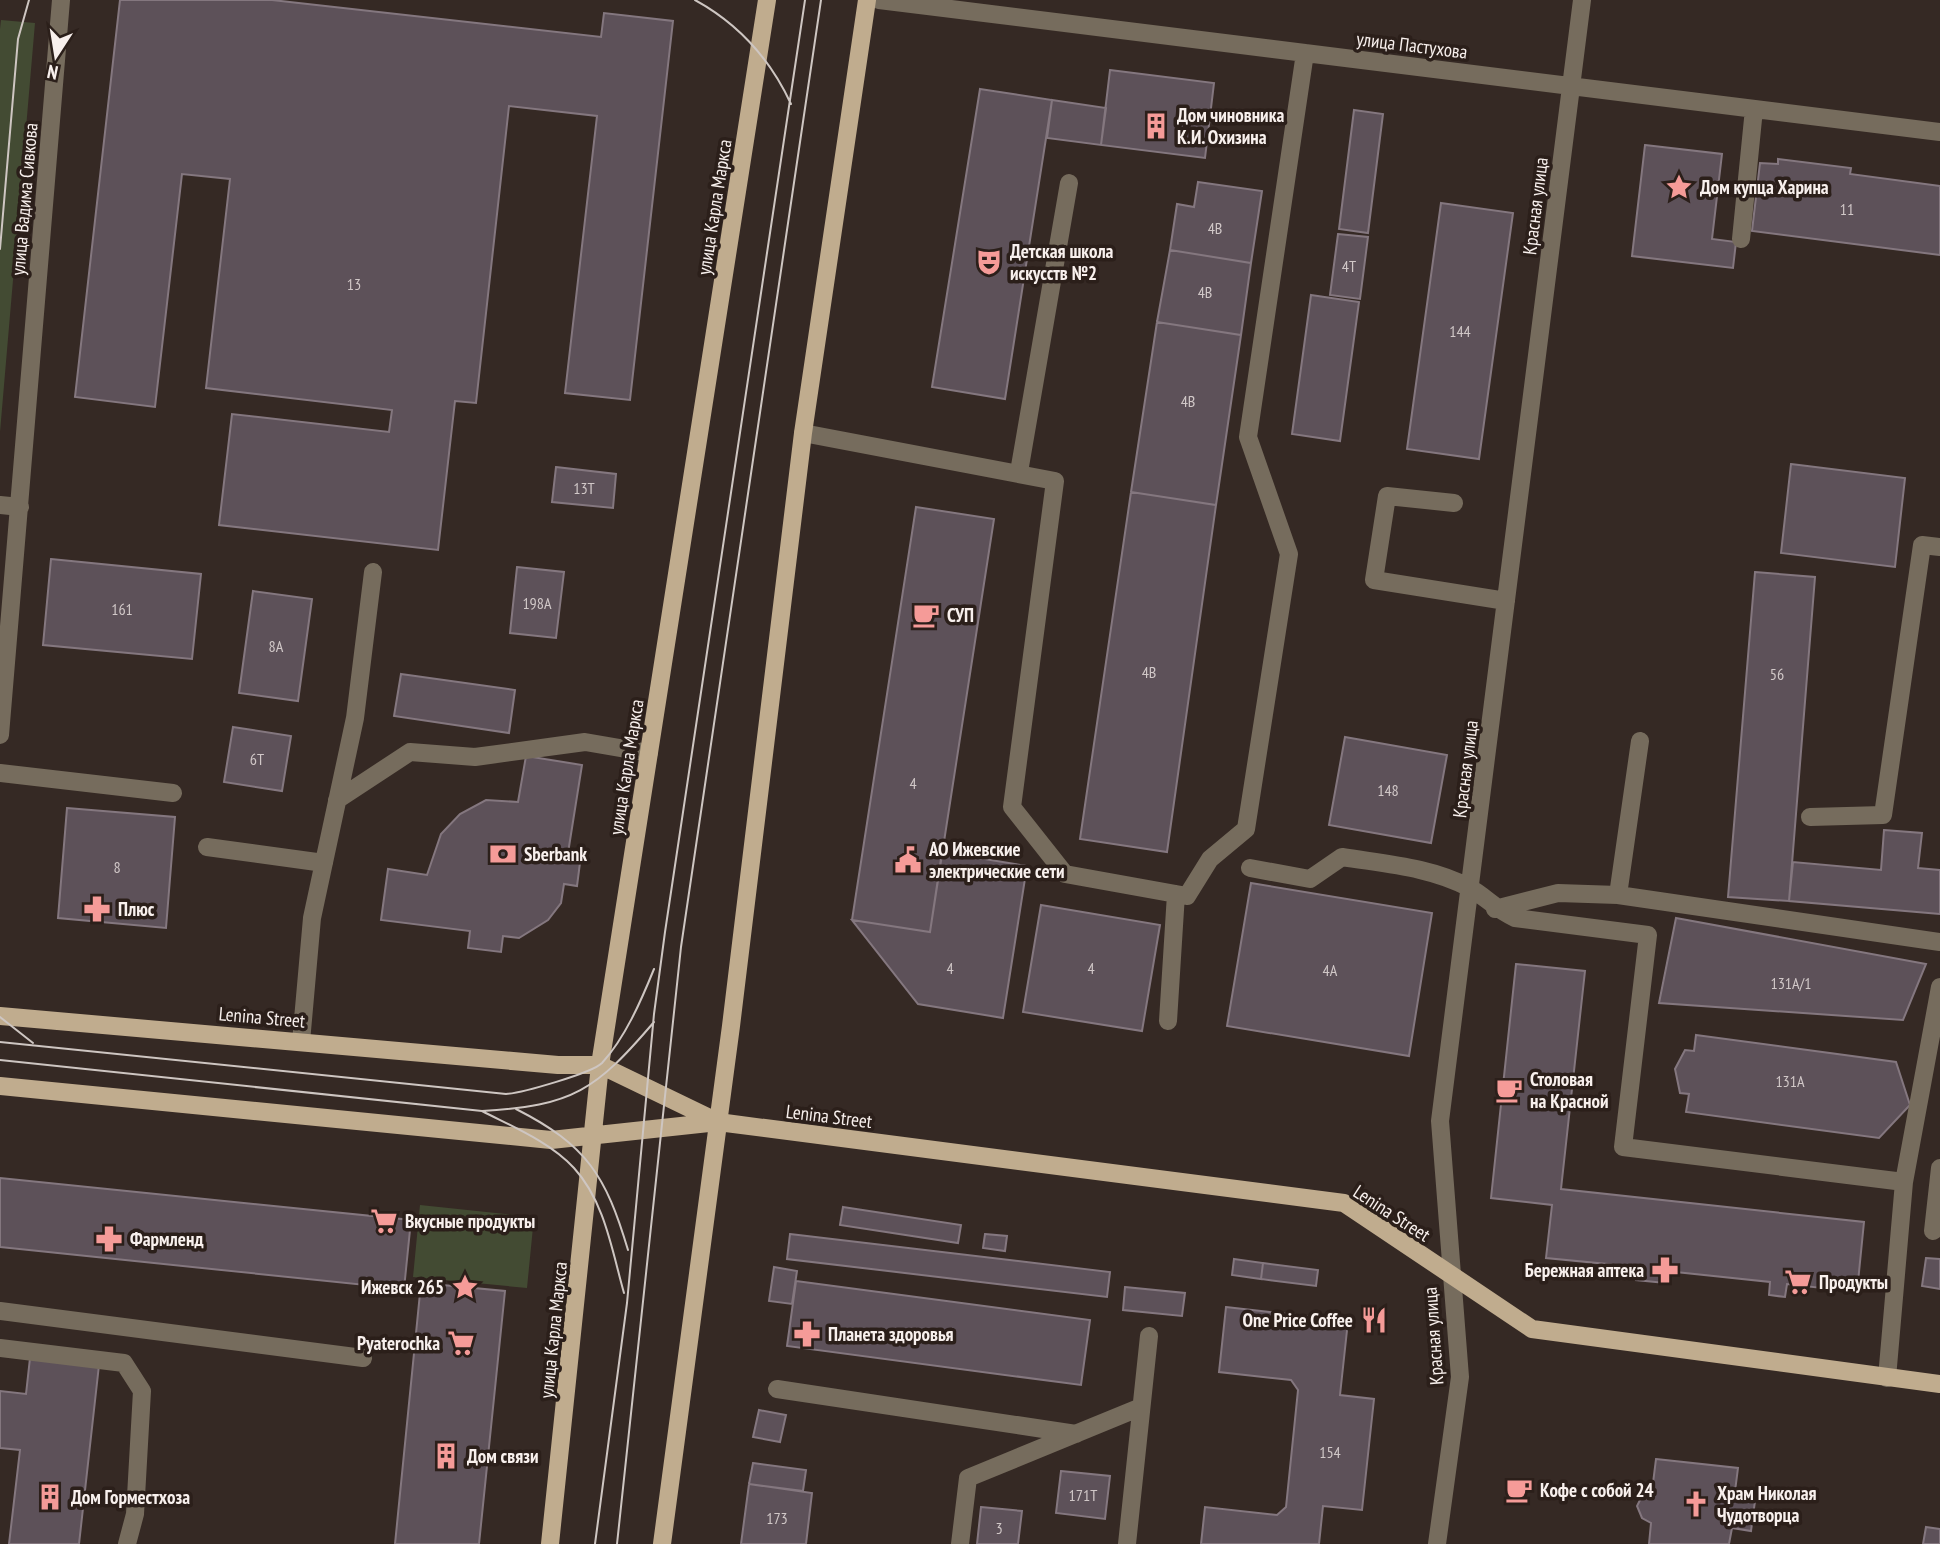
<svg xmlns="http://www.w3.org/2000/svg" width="1940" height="1544" viewBox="0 0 1940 1544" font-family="'PT Sans Narrow',sans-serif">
<rect width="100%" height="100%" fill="#352924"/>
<path fill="#434b33" d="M1 20 35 23 0 432V29Z
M420 1205 534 1217 527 1288 413 1277Z"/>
<path fill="#5d5159" stroke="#84777f" stroke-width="2" d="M120 0H272L601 37 604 13 673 21 630 400 565 393 597 116 509 106 476 403 455 401 438 550 219 525 232 414 389 432 392 410 206 388 230 179 182 174 155 407 75 397Z
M1110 70 1214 83 1205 158 1101 145Z
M980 89 1052 100 1005 399 932 387Z
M1052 100 1106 108 1101 145 1047 138Z
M1354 110 1383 114 1368 233 1339 229Z
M1645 145 1722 154 1712 239 1736 242 1733 268 1632 256Z
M1778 159 1851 168 1850 174 1940 186V255L1752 231 1760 163 1778 164Z
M1198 182 1262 191 1251 263 1170 250 1177 204 1194 207Z
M1441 203 1513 213 1479 459 1407 449Z
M1338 234 1368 237 1360 299 1330 295Z
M1170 250 1251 263 1241 335 1157 322Z
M1311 295 1359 302 1340 441 1292 434Z
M1157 322 1241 335 1216 505 1131 492Z
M1791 464 1905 478 1895 567 1781 553Z
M556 467 616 474 613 508 552 502Z
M1131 492 1216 505 1167 852 1080 839Z
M916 507 994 519 930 932 852 920Z
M51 559 201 574 192 659 43 645Z
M517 567 564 572 556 638 510 633Z
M1755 572 1815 577 1789 901 1728 897Z
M253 591 312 599 298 701 239 693Z
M401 674 515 690 509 733 394 716Z
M233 727 291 736 282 791 224 782Z
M1345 737 1447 755 1431 843 1329 825Z
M526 756 582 765 568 853 581 855 577 886 564 884 561 903 548 920 519 938 503 936 501 952 468 948 470 931 381 920 388 869 427 875 441 834 460 814 486 800 518 802Z
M67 808 175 817 166 928 58 918Z
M1884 830 1922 833 1918 868 1940 870V914L1789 901 1793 862 1881 870Z
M942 852 1027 866 1003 1018 918 1004 852 920 930 932Z
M1251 883 1432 913 1409 1056 1227 1026Z
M1041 905 1160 925 1142 1031 1023 1012Z
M1676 918 1926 964 1903 1020 1659 1003Z
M1516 964 1585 971 1561 1189 1864 1222 1857 1292 1787 1284 1785 1297 1769 1295 1770 1282 1666 1271 1665 1283 1636 1280 1638 1267 1546 1258 1552 1205 1491 1198Z
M1696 1035 1896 1062 1910 1105 1879 1138 1686 1112 1689 1094 1680 1093 1675 1069 1685 1050 1694 1051Z
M0 1178 411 1220 404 1289 0 1247Z
M843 1207 961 1225 958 1243 840 1225Z
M790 1234 1110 1272 1107 1297 787 1259Z
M985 1234 1007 1236 1005 1251 983 1248Z
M1926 1258 1940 1259V1289L1922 1286Z
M1234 1259 1263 1263 1261 1279 1232 1275Z
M1263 1263 1318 1270 1316 1286 1261 1279Z
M774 1267 797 1271 792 1304 769 1301Z
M796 1281 1090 1320 1081 1385 787 1346Z
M421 1283 505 1291 479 1544H395Z
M1125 1287 1185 1293 1182 1316 1123 1310Z
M1226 1307 1348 1321 1340 1395 1374 1399 1362 1510 1323 1506 1319 1544H1201L1205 1507 1277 1515 1286 1507 1298 1390 1291 1380 1219 1372Z
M30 1358 99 1365 79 1544H9L20 1450 0 1448V1391L26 1394Z
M759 1410 786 1415 780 1442 753 1437Z
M1656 1459 1738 1468 1734 1499 1755 1501 1751 1531 1732 1528 1729 1544H1649L1651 1523 1642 1518 1637 1506 1643 1494 1652 1491Z
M753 1463 806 1470 803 1491 749 1484Z
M1061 1471 1110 1476 1105 1519 1056 1513Z
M749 1484 812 1493 806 1544H741Z
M981 1507 1022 1511 1018 1544H977Z
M1926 1527 1940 1529V1544H1923Z"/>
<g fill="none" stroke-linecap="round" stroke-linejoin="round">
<path stroke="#766c5d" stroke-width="18" d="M879 0 1940 132
M1741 239 1754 109
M803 433 1055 481 1012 807 1065 874 1187 896 1210 859 1246 829 1289 554 1248 437 1305 53
M1019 472 1069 183
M1454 503 1387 496 1374 580 1506 601
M0 505 20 507
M0 735 61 0
M0 773 173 793
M337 800 410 752 475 757 585 742 649 753
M1810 817 1883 815 1922 545 1940 547
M207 847 324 863
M1250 868 1310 879 1342 857C1385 864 1431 867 1470 888 1486 897 1495 909 1515 918L1648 935 1623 1147 1904 1182
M1618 895 1940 942
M1495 909 1558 893 1618 895 1640 741
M1168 1021 1176 894
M301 1042 312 918 355 718 373 572
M1933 1231 1940 1168
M0 1311 363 1358
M0 1348 124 1363 142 1391 135 1514 127 1544
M1887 1378 1904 1182 1940 987
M777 1389 1076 1434
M960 1544 968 1478 1141 1407
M1127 1544 1149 1336
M1437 1544 1460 1377 1440 1121 1582 0"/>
<path stroke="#c0ac8e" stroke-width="18" d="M0 1016 558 1065H600L718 1122
M0 1086 551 1140 718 1122 1344 1203 1532 1329 1940 1384
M550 1544 600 1065 767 0
M662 1544 731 1026 803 433 867 0"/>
<path stroke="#cec6c2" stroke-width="2" d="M695 0C739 24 770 59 791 104
M0 249 18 39 29 0
M0 1017 33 1043
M0 1042 506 1094C522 1093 592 1073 602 1063 625 1038 641 1001 654 969
M0 1060 482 1111C573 1106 596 1090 654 1022
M516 1109C587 1145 606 1176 628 1250
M482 1111C513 1127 550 1142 574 1168 605 1202 612 1251 624 1293
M595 1544 627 1303 654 1014 665 932 805 0
M617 1544 681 947 821 0"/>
</g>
<defs>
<g id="building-bare" transform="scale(2.1)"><path d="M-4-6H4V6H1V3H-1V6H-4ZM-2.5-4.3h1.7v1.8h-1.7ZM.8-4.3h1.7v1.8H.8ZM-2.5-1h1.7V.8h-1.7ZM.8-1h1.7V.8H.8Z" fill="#f59b98" stroke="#2b1f1a" stroke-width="2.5" paint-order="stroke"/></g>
<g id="sight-bare" transform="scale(2.1)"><path d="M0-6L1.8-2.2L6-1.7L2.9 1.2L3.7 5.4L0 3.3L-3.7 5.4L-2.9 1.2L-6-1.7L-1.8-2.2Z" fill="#f59b98" stroke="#2b1f1a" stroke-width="2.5" paint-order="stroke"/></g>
<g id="theatre-bare" transform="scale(2.1)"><path d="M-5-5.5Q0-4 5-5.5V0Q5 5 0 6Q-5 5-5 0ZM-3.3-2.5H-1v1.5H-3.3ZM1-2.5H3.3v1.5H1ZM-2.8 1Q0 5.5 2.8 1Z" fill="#f59b98" stroke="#2b1f1a" stroke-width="2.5" paint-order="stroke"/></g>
<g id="cafe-bare" transform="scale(2.1)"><path d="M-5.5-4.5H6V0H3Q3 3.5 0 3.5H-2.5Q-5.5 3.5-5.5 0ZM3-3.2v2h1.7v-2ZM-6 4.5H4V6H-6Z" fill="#f59b98" stroke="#2b1f1a" stroke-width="2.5" paint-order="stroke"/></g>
<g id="bank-bare" transform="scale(2.1)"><path d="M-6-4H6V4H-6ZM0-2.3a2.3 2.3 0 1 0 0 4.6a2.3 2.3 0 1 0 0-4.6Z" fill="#f59b98" stroke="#2b1f1a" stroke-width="2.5" paint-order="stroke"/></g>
<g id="civic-bare" transform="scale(2.1)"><path d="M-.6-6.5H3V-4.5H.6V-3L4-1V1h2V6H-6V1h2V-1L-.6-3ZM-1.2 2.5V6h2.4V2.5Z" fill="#f59b98" stroke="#2b1f1a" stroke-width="2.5" paint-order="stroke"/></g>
<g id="pharmacy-bare" transform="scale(2.1)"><path d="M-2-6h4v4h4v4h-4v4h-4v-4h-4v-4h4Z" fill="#f59b98" stroke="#2b1f1a" stroke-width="2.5" paint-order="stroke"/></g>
<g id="supermarket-bare" transform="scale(2.1)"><path d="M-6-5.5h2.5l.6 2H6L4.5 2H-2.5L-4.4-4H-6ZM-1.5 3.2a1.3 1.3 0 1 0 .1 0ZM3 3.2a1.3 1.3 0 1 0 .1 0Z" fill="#f59b98" stroke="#2b1f1a" stroke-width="2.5" paint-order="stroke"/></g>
<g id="restaurant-bare" transform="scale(2.1)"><path d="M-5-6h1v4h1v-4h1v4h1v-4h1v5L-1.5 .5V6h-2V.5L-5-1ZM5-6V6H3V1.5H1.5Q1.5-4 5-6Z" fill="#f59b98" stroke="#2b1f1a" stroke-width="2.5" paint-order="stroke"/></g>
<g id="church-bare" transform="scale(2.1)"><path d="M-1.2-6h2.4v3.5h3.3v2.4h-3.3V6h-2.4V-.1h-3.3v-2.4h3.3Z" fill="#f59b98" stroke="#2b1f1a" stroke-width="2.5" paint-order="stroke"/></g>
</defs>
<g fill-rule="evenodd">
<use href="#building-bare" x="1156" y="126"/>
<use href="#sight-bare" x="1679" y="187"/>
<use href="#theatre-bare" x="989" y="262"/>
<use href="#cafe-bare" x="926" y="615"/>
<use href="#bank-bare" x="503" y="854"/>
<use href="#civic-bare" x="908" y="860"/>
<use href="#pharmacy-bare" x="97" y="909"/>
<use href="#cafe-bare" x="1509" y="1090"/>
<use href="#supermarket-bare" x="384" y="1221"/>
<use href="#pharmacy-bare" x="109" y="1239"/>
<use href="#pharmacy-bare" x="1665" y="1270"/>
<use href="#supermarket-bare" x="1798" y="1282"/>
<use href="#sight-bare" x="465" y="1287"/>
<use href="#restaurant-bare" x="1374" y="1320"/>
<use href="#pharmacy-bare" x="807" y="1334"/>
<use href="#supermarket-bare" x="461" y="1343"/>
<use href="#building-bare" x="446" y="1456"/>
<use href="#cafe-bare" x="1519" y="1490"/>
<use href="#building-bare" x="50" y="1497"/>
<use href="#church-bare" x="1696" y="1504"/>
</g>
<g text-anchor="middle" stroke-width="7" stroke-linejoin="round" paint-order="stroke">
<g font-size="16" fill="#d1c8c8">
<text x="1847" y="215">11</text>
<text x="1215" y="234">4В</text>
<text x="1349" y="272">4Т</text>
<text x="354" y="290">13</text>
<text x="1205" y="298">4В</text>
<text x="1460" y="337">144</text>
<text x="1188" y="407">4В</text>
<text x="584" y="494">13Т</text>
<text x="537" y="609">198А</text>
<text x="122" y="615">161</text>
<text x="276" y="652">8А</text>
<text x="1149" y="678">4В</text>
<text x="1777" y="680">56</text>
<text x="257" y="765">6Т</text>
<text x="913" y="789">4</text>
<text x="1388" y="796">148</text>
<text x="117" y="873">8</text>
<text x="950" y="974">4</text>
<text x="1091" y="974">4</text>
<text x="1330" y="976">4А</text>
<text x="1791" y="989">131А/1</text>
<text x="1790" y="1087">131А</text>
<text x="1330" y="1458">154</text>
<text x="1083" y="1501">171Т</text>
<text x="777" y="1524">173</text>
<text x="999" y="1534">3</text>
</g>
<g font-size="19" fill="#f8f0ed" stroke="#2b1f1a">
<text transform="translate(1412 45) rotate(7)" y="7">улица Пастухова</text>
<text transform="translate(24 199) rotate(-85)" y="7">улица Вадима Сивкова</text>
<text transform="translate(1535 206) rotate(-83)" y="7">Красная улица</text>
<text transform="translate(714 207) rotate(-81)" y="7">улица Карла Маркса</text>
<text transform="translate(626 767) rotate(-81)" y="7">улица Карла Маркса</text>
<text transform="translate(1465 769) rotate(-83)" y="7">Красная улица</text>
<text transform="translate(262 1017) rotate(5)" y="7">Lenina Street</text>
<text transform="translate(829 1116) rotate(7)" y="7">Lenina Street</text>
<text transform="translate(1392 1213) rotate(33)" y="7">Lenina Street</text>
<text transform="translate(553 1330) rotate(-84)" y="7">улица Карла Маркса</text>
<text transform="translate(1433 1336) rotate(-94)" y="7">Красная улица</text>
</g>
<g font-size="19" font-weight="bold" fill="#f8f0ed" stroke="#2b1f1a" text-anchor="start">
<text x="1177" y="122">Дом чиновника<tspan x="1177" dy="22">К.И. Охизина</tspan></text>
<text x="1700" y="194">Дом купца Харина</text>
<text x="1010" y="258">Детская школа<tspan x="1010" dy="22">искусств №2</tspan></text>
<text x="947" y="622">СУП</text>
<text x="929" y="856">АО Ижевские<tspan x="929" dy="22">электрические сети</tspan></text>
<text x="524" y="861">Sberbank</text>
<text x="118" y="916">Плюс</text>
<text x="1530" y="1086">Столовая<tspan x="1530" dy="22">на Красной</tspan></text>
<text x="405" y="1228">Вкусные продукты</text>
<text x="130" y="1246">Фармленд</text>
<text x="1644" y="1277" text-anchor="end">Бережная аптека</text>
<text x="1819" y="1289">Продукты</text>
<text x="444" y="1294" text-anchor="end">Ижевск 265</text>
<text x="1353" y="1327" text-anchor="end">One Price Coffee</text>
<text x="828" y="1341">Планета здоровья</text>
<text x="440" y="1350" text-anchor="end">Pyaterochka</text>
<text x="467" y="1463">Дом связи</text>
<text x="1540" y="1497">Кофе с собой 24</text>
<text x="1717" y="1500">Храм Николая<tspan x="1717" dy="22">Чудотворца</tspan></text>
<text x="71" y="1504">Дом Горместхоза</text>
</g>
</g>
<g transform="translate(56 56) rotate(192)" stroke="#2b1f1a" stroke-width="5" paint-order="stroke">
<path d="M0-5L12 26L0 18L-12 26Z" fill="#f8f0ed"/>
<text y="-10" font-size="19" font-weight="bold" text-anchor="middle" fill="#f8f0ed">N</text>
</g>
</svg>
